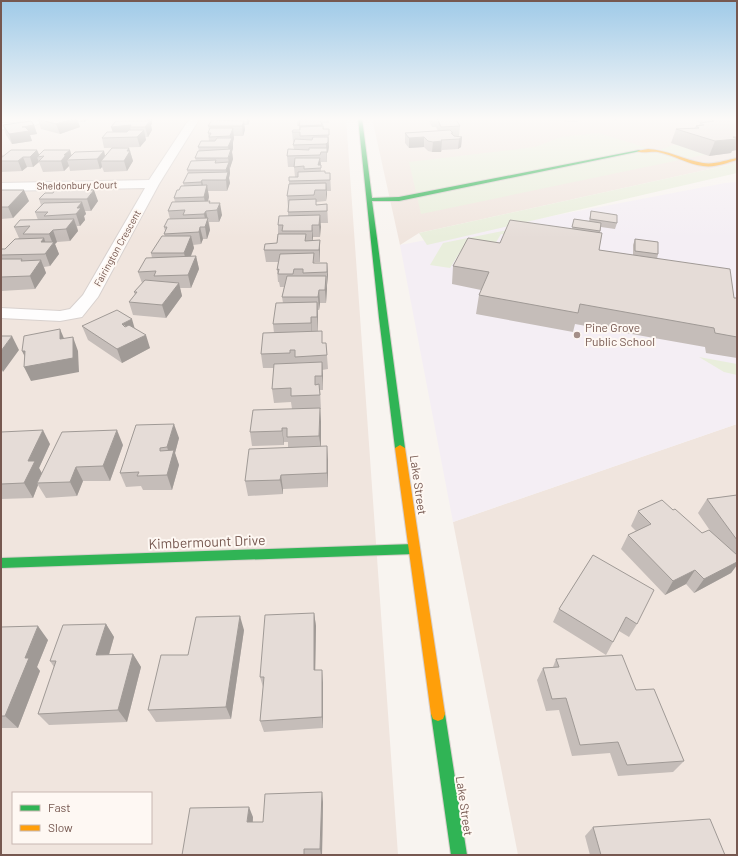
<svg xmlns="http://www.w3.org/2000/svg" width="738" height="856" viewBox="0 0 738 856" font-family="Barlow,sans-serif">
<rect width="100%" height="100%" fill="#f8f4f0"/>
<path fill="#f0e5de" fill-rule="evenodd" d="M1 118H346L398 855H1ZM13 793H151V843H13Z
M372 118H737V163L419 233 400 245Z
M737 424V855H518L453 522Z"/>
<path fill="#f4eef4" d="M737 182V424L453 522 400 245 725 183Z"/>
<path fill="#e9eedc" d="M711 132 737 148 421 214 409 162 535 147 561 137 599 133 656 151Z
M737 163V173L427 245 419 233Z
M513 229 597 248 501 234 488 256 460 252 450 268 430 265 443 243Z
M699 357 737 364V375L724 372Z"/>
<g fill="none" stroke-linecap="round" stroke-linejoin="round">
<g stroke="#d8d1ce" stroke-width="2">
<path id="street" d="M33 118H43L40 123C28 128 15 131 1 129V123H19Z
M190 118H200L159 184 98 297 82 317 60 321 1 318V308L60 311 70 309 83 295 145 188 1 191V183L149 180Z"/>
</g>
<g stroke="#d8cfcc" stroke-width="2">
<path id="fast" d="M358 118H362L372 198 399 197 639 150 641 151 399 201H372L405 448 400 451 395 448 379 318Z
M414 544 418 546 419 549 418 552 414 554 1 568V558Z
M438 707 443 709 445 714 467 855H451L431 714 433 709Z"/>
</g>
<g stroke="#d8cfcc" stroke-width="2">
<path id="slow" d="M648 149C668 150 684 160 703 163 714 165 726 160 737 158V160C726 163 714 168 703 166 687 164 674 155 658 152 651 151 642 154 637 151Z
M400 445 405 448 445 714 443 719 438 721 433 719 431 714 395 448Z"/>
</g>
<use href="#street" fill="#fefdfd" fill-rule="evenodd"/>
<use href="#fast" fill="#30b455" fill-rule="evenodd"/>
<use href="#slow" fill="#ff9f0a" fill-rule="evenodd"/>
</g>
<path fill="#c5bdb9" d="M42 118H90L84 122H78L80 127 60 134 41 129 38 119Z
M122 118H160L159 119H152V124L151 125 152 130 148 137H145L146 140 140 147 104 148 102 138 113 132 123 121Z
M215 118H250V120L248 125H244L245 130 243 136H234V138L233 142V148L232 152 233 159 230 168V173L229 178 230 183 227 191H208L209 197 208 201H210V203L222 215 219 222H209L210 230 207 239H203L201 244 193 245 194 248 191 256H196L199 269 191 288H180L182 296 166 318 133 315 129 302 135 295 134 292 142 283 138 272 152 258 151 253 165 236 164 234 165 231 164 227 170 219 168 211 175 202 174 198 179 190 184 186 183 183 188 174 187 170 196 161 195 158 199 151 198 147 209 141 208 133 209 130 208 126 215 120Z
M297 118H328L329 123H323L324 129H329V145L328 152 327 153V162H321V171L325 173H330L331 191H327L326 201 316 202V205L327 204 328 223H320V237H313V241L320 240V262H314L315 263H327L328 275 327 285 326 303H320L319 310H318V331H312H322V343H326L328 369 322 370 323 390H320L321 409H320L321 422V446L328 460V487L283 489V494L248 496 245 481 288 447V442H284V445L252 446 250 432 292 409 291 402 274 403 272 389 274 368H263L261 354 274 333 273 324 283 303 282 297 284 287H280L279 282H278L277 270 278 262H266L264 250 277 243 278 234V225L288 216V207L287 196 289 184V181L295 177 294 167H288L287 156 294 149 293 145 294 142H293L292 132 299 130V126H297Z
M428 118H457V121H456L460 126 459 136H454L462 137 461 147 458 149 442 150 441 152H432L428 151 424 147 409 148 405 143V133L438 131 436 127H432Z
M547 118H579L578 122 548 120Z
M602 118H622L614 121Z
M690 118H737L731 153 709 156 671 143 676 129 695 128 696 126 699 125 700 123Z
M3 125H34L37 134 30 135 32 141 12 144 6 135Z
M37 150 39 154 70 150 71 155 104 151 105 156 130 151 133 161 127 171 104 172 102 167 100 169 70 171 69 166 64 171 43 172 39 162 33 167H27L22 171 1 172V152L3 156 1 157Z
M84 187 85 190 98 201 91 211H85L86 214 84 216 85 220 80 226H77L78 231 70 241 57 242 55 244 59 254 50 266 44 267 46 273 35 289 1 291V249H5L19 238 14 227 38 220 35 212 41 205 39 199 53 193Z
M1 190 29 201 13 218 1 219Z
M591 211 617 223 615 229 601 227 600 233 599 250 633 255V245L635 239 658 254 657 259 734 298H737V358L706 353 705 347 575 324 573 332 476 314 479 295 481 290 452 284 453 266 572 229 574 219 589 221Z
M82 326 135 328 150 348 122 363 88 340Z
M136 425 179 438 175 453 179 465 172 490H143L141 486 126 487 120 473Z
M1 432 50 444 39 468 42 474 123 445 110 481H83L77 496 46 498 38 485 33 498 1 499Z
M737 495V565L731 573 694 593 686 584 665 595 621 549 628 535 636 531 631 526 638 511 673 510 702 533 711 532 698 513 707 499Z
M593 555 637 624 629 637 619 631 606 655 553 622 559 609Z
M314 613 316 626 315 670 323 683V728L264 732 260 721 263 687 260 677Z
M106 624 114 637 109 655 133 654 141 667 127 722 49 725 38 714 54 667 50 661Z
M1 627 48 640 37 667 40 671 18 728H1Z
M244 630 231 719 156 722 148 710 188 655Z
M556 659 636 690 684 761 673 772 618 776 610 753 572 756 559 710 546 711 537 680 543 668 553 667Z
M323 802 322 855H182L253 817V822H263Z
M593 827 725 855H590L585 836Z"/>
<path fill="#a09a96" d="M77 118 80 127 60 134 56 124Z
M83 118H90L84 122Z
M147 118H152V124L151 125 152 130 148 137 145 127 148 123Z
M247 118H250V120L248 125Z
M615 118H622L614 121Z
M244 121 245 130 243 136 242 126Z
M34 125 37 134 30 135 32 141 12 144 9 134 22 127Z
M131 125 130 127 132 135 114 136 111 127Z
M233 128 234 138 233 142V148L232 152 233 159 230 168 228 158 230 154 228 147 230 142V136Z
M144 130 146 140 140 147 137 137Z
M328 137 329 147 328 152 327 153V162L326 144Z
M424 137V147L409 148V138Z
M462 137 461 147 458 149 459 139Z
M733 137H737V150L732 151 731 153 709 156 715 141Z
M442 141 441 152H432L433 142Z
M129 148 133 161 127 171 124 161 127 151Z
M37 150 40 157H37L39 162 33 167 30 157Z
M70 150 73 160H67L69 166 64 171 61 161 64 155Z
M104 151 106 161H101L102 167 100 169 97 159Z
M23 157 27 167 22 171 18 161Z
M320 158 321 168 318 165Z
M229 162 230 173 229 178 230 183 227 191 226 180 227 175 226 170Z
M202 180 204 191 203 194 201 182Z
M326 183 327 194 326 201Z
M207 185 209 197 206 208 204 197Z
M84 187 88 198 94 190 98 201 91 211 87 199 82 190Z
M24 190 29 201 13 218 8 207Z
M82 202 86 214 84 216 85 220 80 226 76 214 77 208Z
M220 203 222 215 219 222 217 210Z
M206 211 210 230 207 239 205 227 206 223 204 214Z
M320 215 321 227 320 237 319 225Z
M74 219 78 231 70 241 66 229Z
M312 225 313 237 312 243Z
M200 227 203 239 201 244 199 232Z
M53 230 57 242 55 244 59 254 50 266 41 242 44 238 48 250 53 244 49 234Z
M191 236 194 248 187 265 184 253Z
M320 240V262L319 250Z
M196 256 199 269 191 288 188 275Z
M41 260 46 273 35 289 30 276Z
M327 263 328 275 327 285Z
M326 276 327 289 326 303 325 290Z
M179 283 182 296 166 318 162 305Z
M319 290 320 303 319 310 318 297Z
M317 302 318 316V331L317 317Z
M311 317 312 331V337L311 323Z
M132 319 136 333 122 324Z
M60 329 66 343 60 339Z
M146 335 150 348 122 363 117 349Z
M12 336 19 350 3 372 1 368V351Z
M73 337 78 351 79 372 31 381 24 367Z
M22 351H25L29 365Z
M322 362 323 375V390L322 376Z
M320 408 321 422V450L319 436Z
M174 424 179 438 175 453 179 465 172 490 167 475 171 459 167 447Z
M282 428 284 442V445L282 431Z
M43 430 50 444 39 468 43 475 37 483 38 485 33 498 24 483 28 461Z
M117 430 123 445 110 481 103 466Z
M327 446 328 460V487L327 473Z
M76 467 83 481 77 496 70 482Z
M281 475 283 489V494L280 480Z
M737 562V565L731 573 694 593 704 579Z
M695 570 686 584 665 595 673 581Z
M314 613 316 626 315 683 314 670Z
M240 616 244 630 231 719 226 707Z
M106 624 114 637 105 668 96 655Z
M38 626 48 640 37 667 40 671 18 728 5 716 25 658Z
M133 654 141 667 127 722 118 710Z
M322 670 323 683V728L322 717Z
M322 792 323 802 322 855H321L320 849Z
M249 807 253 817 252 831 247 822Z"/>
<path fill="#e5dcd7" stroke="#a09a96" d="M42 118H76L56 124 38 119Z
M316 118H323V120H320L322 125 299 126 300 120Z
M437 118H455L460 126 441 127Z
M715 118H737V137H733L737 139 715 141 676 129 699 128 696 126 704 125 700 123 714 121 710 119Z
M212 120 244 121 242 126H208Z
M31 121 34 125 22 127H25L29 131 9 134 3 125Z
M116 121H150L145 127H130L131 125 111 127Z
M323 126V129H329V135L300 136V132H292L293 130H300V127Z
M210 128H233L230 136 209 137 211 133H208Z
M129 130H144L137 137 102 138 107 132H127Z
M450 130 453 133H451L454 136 462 137 459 139 441 140 442 141 433 142 428 141 424 137 409 138 405 133Z
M313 137H328V142L326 144 293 145 295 139 312 140Z
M217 138H232L228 147H198L201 141H215Z
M112 148H129L127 151H130L124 161H101Z
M309 148H327V152H321L320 155 287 156 288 149 309 150Z
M231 149 228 158H195L198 151Z
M11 150H37L30 157H23L18 161H1V158Z
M44 150H70L64 155H66L61 161H39L44 156 37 157Z
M104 151 97 159 67 160 75 152Z
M295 158H320L318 165H321V168L304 169V166L294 167Z
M216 160 215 163 229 162 226 170H187L191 161Z
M325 171V173H330V180L289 181V177H298V172Z
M228 172 226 180H202L201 182 183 183 188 173Z
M326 183V190H315L314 195 287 196 289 184Z
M207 185 204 197 174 198 177 190H179L181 186Z
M57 187H84L82 190H94L87 199H39L45 193H53Z
M1 190H24L8 207H1Z
M316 199V205L327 204V211L288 212 289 200Z
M210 201 209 203H220L217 210 206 211 204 214 183 215 185 210 168 211 172 202Z
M82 202 77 208H81L76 214 44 216 48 212H35L44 203Z
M591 211 617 215V223L590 219Z
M320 215 319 225H312V231H282L283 225H278L279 216Z
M208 218 205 227H200L199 232 164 234 167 227H164L168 219Z
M74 219 66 229 53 230 49 234H23L30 226 14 227 20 220Z
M574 219 601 223 600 231 572 227Z
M510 220 602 233 599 250 730 269 734 298H737V337L715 333 714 328 580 304 578 313 479 295 489 272 453 266 468 238 500 243Z
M278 234H306L305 241 320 240 319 250H264L265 244 277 243Z
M162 236H191L184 253H151Z
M44 238 41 242H54L45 254 1 255V249H5L15 239Z
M635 239 658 242V254L635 251Z
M314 253 313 263H327V272L303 273V269H294L293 274H278L279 269 277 270 280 254Z
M196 256 188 275 154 276 156 271 138 272 146 258Z
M1 259H22L21 261 41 260 30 276 1 277Z
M287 276H326L325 290H319L318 297H282Z
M145 280 179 283 162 305 129 302 137 292H134Z
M317 302V317H311V323L273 324 276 303Z
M117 310 132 319 122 324 125 327 129 325 146 335 117 349 82 326Z
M60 329V339L73 337V358L24 367 25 351H22L24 336Z
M322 331V343H326L327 355 295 357V350H290V353L261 354 263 333Z
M1 336H12L1 351Z
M322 362V376H315V385L319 384 320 395 291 396V388L272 389 274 364Z
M320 408 319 436 287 437V428H282V431L250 432 253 410Z
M174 424 167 447 160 448V451L174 450 167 475 137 476 139 472 120 473 136 425Z
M43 430 28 461H35L24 483 1 484V432Z
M117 430 103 466 76 467 70 482 37 483 62 432Z
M327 446V473L281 475 280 480 245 481 249 449Z
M737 495V540L707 499Z
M662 500 673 510 675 509 702 533 709 530 737 555V562L704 579 695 570 673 581 628 535 651 524 638 511Z
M593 555 654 590 637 624 626 617 613 642 559 609Z
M314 613V670H322V717L260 721 264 677H260L265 615Z
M240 616 226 707 148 710 161 655H188L196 617Z
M106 624 96 655 133 654 118 710 38 714 56 661H50L63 625Z
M38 626 25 658H29L5 716H1V627Z
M622 655 636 690 654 689 684 761 627 765 618 742 580 745 566 698 552 699 543 668 559 667 556 659Z
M322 792 320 849H304V855H182L190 808 249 807 247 822H263L265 794Z
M710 819 725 855H601L593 827Z"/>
<linearGradient id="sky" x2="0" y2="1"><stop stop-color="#9fcae8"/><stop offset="0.5" stop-color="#fcfaf8"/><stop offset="1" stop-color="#fcfaf8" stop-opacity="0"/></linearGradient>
<rect width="738" height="238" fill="url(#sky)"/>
<circle fill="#a48f88" stroke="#fef8f3" stroke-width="1.5" cx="577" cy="335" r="4"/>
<g text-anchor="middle" stroke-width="4" stroke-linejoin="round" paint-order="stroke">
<g font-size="10" fill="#765850" stroke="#fef8f3">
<text transform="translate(77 185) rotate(-1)" y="4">Sheldonbury Court</text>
<text transform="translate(117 248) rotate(-61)" y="4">Fairington Crescent</text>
</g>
<g font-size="12" fill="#765850" stroke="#fef8f3" text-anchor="start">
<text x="585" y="332">Pine Grove<tspan x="585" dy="14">Public School</tspan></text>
</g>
<g font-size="12" fill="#765850" stroke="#fef8f3">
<text transform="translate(418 485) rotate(82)" y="4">Lake Street</text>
<text transform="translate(464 806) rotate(82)" y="4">Lake Street</text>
</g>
<g font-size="14" fill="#765850" stroke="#fef8f3">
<text transform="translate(207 542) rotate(-2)" y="5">Kimbermount Drive</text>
</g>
</g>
<rect width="738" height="856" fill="none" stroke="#765850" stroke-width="4"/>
<rect x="12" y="792" width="140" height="52" fill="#fef8f3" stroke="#c8b8b2"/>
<rect x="20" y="805" width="20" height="6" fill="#30b455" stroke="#c8b8b2"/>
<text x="48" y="812" font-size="12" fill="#765850">Fast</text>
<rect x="20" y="825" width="20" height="6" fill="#ff9f0a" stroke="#c8b8b2"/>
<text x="48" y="832" font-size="12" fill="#765850">Slow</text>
</svg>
